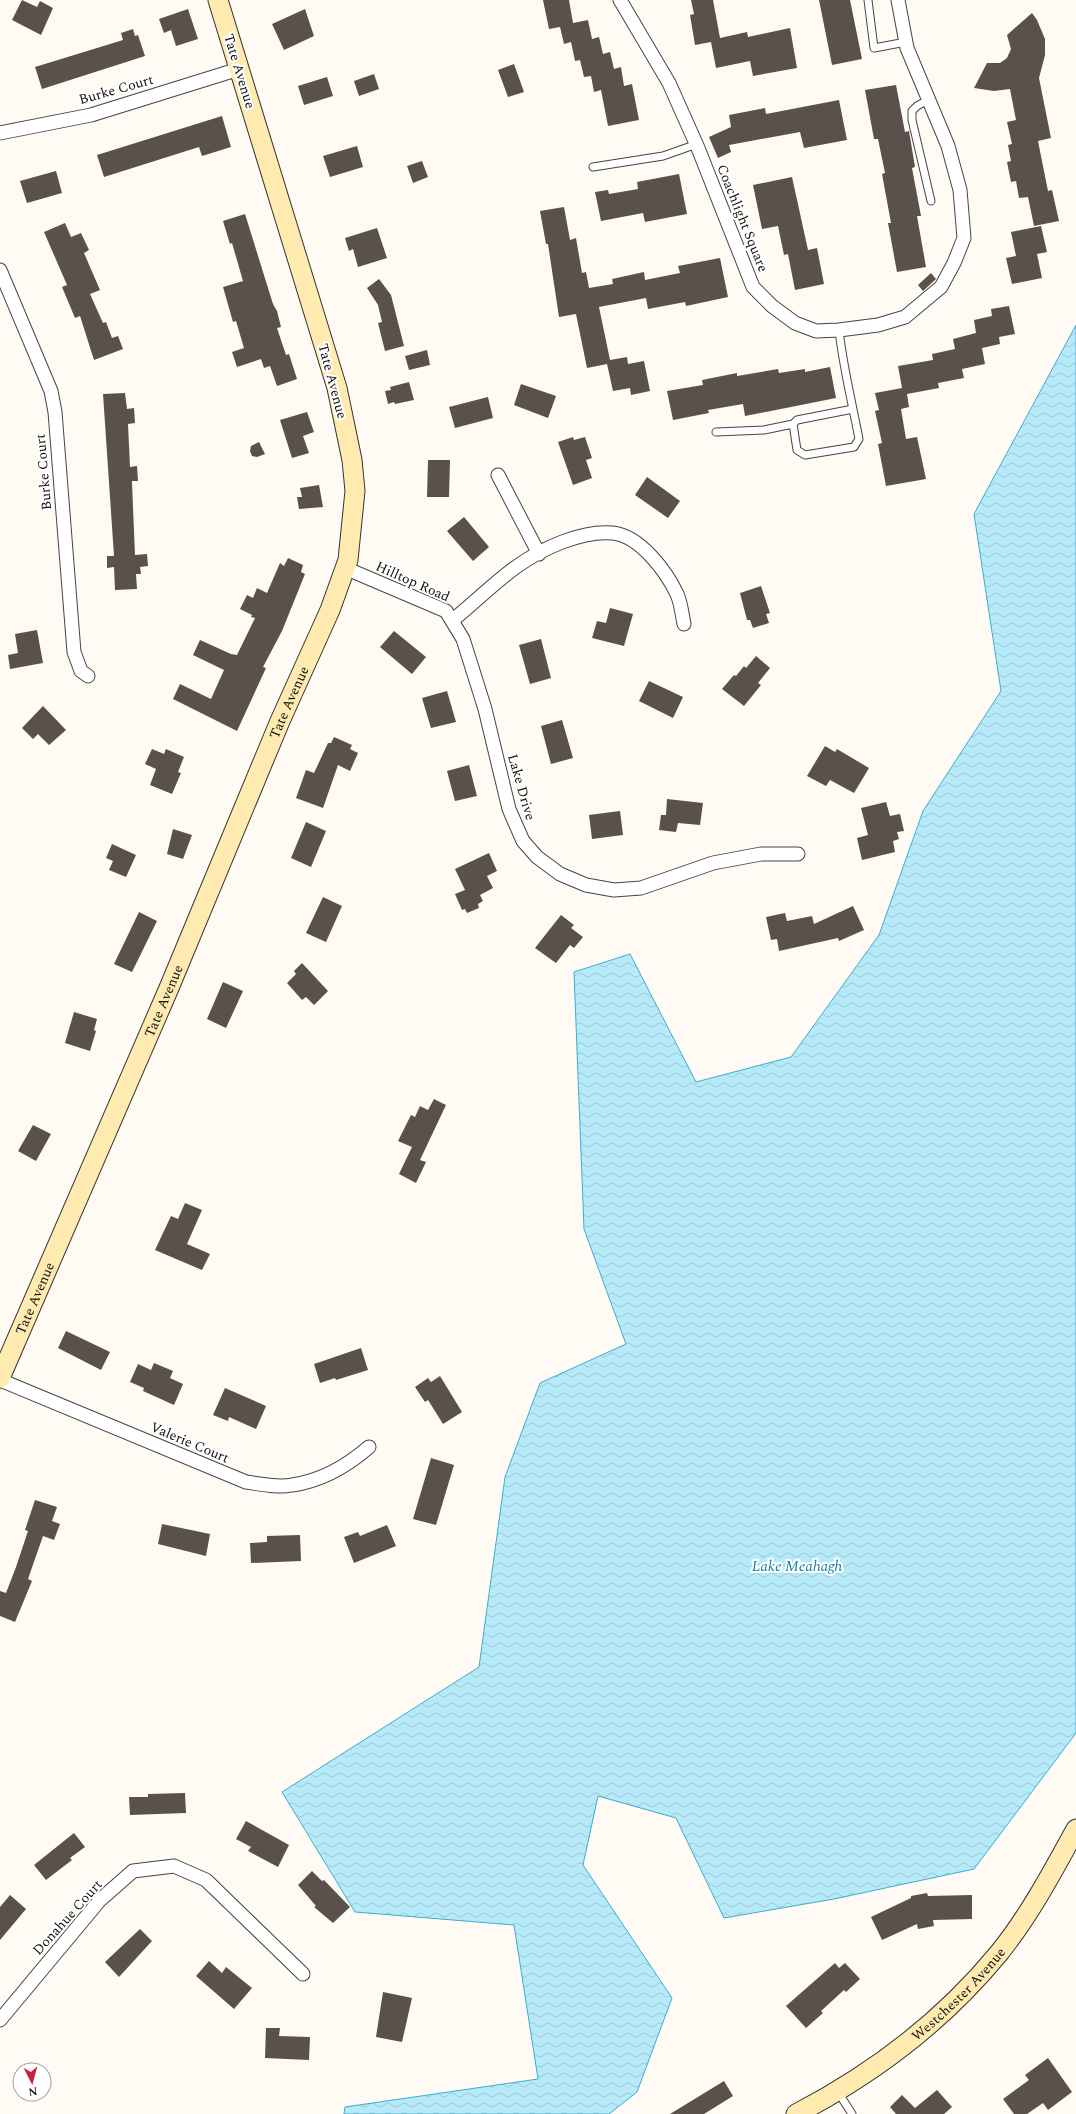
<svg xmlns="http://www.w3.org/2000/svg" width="1076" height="2114" viewBox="0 0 1076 2114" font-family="Spectral,serif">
<defs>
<pattern id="water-waves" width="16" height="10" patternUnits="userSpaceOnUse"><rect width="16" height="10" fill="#b7eaf9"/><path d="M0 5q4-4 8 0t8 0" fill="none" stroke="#9cc8d4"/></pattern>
</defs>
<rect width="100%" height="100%" fill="#fffbf4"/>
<path fill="url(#water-waves)" stroke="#3bacd3" d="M1076 325V1733L974 1869 834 1899 724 1918 676 1818 598 1796 583 1865 672 1998 637 2092 609 2114H344L345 2107 538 2079 514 1925 355 1912 282 1792 479 1667 505 1477 540 1383 626 1344 584 1229 574 972 630 954 696 1082 791 1057 879 935 923 811 1001 691 974 514Z"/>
<path fill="#5a504c" d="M22 0 37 7 40 1 53 8 41 35 12 20Z
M543 0H569L573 23 588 20 592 39 599 37 603 54 610 52 614 69 621 67 624 86 632 84 639 120 608 126 601 90 594 92 591 76 584 77 580 60 575 61 571 42 564 44 560 27 549 29Z
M691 0H713L720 38 747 32 748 37 790 28 797 68 753 76 750 61 716 68 711 42 695 45 690 15 694 14Z
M819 0H850L862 59 832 65Z
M188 9 198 39 176 46 171 30 164 33 159 19Z
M305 9 314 36 284 50 272 24Z
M1032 13 1037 20 1045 39V55L1039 78 1051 138 1038 141 1048 191 1052 190 1059 221 1034 226 1028 197 1019 198 1016 181 1011 182 1007 162 1011 161 1008 145 1012 144 1007 122 1016 120 1010 89 994 91 974 88 987 63H1000L1007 58 1011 49 1007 35Z
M133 29 135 36 138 35 145 56 42 89 35 67 123 40 121 33Z
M514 64 524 92 508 97 498 70Z
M374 74 379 89 359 96 354 81Z
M327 77 333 96 304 105 298 86Z
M896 85 905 132 909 131 915 167 912 168 921 216H917L926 267 897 272 888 223H891L882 174 885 173 878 139H874L865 90Z
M839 100 847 140 804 148 800 132 729 145 731 152 718 158 709 137 731 127 729 115 765 108 766 114Z
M222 116 231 147 202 156 199 147 104 177 97 155Z
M357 146 363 167 330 177 323 156Z
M422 161 428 177 413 183 407 166Z
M56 171 62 193 27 203 20 181Z
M679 174 687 214 645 222 643 213 601 221 595 192 608 190 609 194 638 189 637 182Z
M792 177 808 250 817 248 824 284 795 290 788 254 784 255 778 226 762 229 753 185Z
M564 207 570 240 576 238 582 273 586 272 589 288 613 284 612 279 644 272 645 280 680 273 678 266 720 258 728 297 686 306 685 302 648 309 646 298 599 307 610 360 627 357 628 364 644 361 650 391 631 395 630 388 613 391 607 364 587 368 576 314 559 317 548 244H546L540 211Z
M245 214 273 304 277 311 281 327 277 328 286 355 289 354 297 379 277 386 270 366 264 368 261 359 237 367 232 352 244 348 236 321 233 322 223 287 243 281 232 243 230 244 223 221Z
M65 223 71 237 81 233 89 250 84 253 100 290 90 294 103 323 106 322 112 338 118 336 123 349 94 360 80 316 75 318 62 287 67 285 44 232Z
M1041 226 1047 252 1037 254 1042 278 1012 284 1006 258 1016 256 1011 232Z
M377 228 387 258 358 267 353 249 349 251 345 238Z
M931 273 936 279 923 291 918 285Z
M379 279 391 295 404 346 385 351 378 323 382 322 378 305 367 288Z
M1009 306 1015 334 999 337 1000 344 982 348 985 364 962 369 964 378 938 383 939 388 907 394 909 407 901 409 906 439 917 437 926 479 886 486 878 444 882 443 875 411 879 410 875 393 902 388 898 366 933 360 932 354 955 349 953 339 976 333 974 320 992 316 991 309Z
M427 350 430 365 409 370 405 356Z
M830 367 836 398 745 416 743 404 708 410 709 413 673 420 667 391 703 385 702 380 737 373V376L778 369 779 373 805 369V372Z
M409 382 414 400 395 404 394 402 388 404 385 391 391 390 390 387Z
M521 384 556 396 548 418 514 405Z
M125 393 127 409 134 408 135 423 128 424 130 467 137 466 138 481H132V483L135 555 147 554 148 566 140 567 141 574H136L137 589 115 590 114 567 107 568V556H114L103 394Z
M488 397 493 418 455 428 449 407Z
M307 412 314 432 303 436 309 453 292 458 280 420Z
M573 437 574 440 585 437 592 458 586 460 592 478 573 485 558 442Z
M259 442 265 454 257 457 252 456 250 451 251 446Z
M428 460H450L449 497H427Z
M647 477 680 501 668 518 635 495Z
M319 485 323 507 299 509 297 497H302L300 488Z
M464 517 489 547 473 561 447 531Z
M288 558 303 565 301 572 305 574 282 631 263 667 266 668 237 731 173 699 180 684 211 699 224 670 193 655 200 640 231 654 237 655 255 618 251 617 252 615 240 609 247 595 253 598 257 588 267 593 280 563 284 566Z
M761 586 770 613 766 614 769 623 753 628 750 620H747L740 593Z
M610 608 633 614 624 646 592 638 597 621 606 623Z
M37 630 43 663 10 669 8 655 18 653 15 634Z
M394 631 426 657 412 674 380 647Z
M541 639 551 678 530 684 519 645Z
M756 656 770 668 758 683 761 685 744 706 722 689 734 675 736 676 744 666 746 668Z
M649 681 683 697 673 718 639 701Z
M447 691 456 722 431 728 422 698Z
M43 706 66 730 49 745 38 734 33 739 22 728Z
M562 720 573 758 551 764 541 726Z
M334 737 352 745 350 749 358 753 350 771 338 765 323 808 296 798 306 770 314 773 328 743H331Z
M825 746 835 752 837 749 869 768 854 793 830 780 826 786 807 776Z
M152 749 164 754 166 749 184 757 178 772 181 773 172 794 150 785 156 769 145 764Z
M469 765 477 796 455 801 447 771Z
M667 799 703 803 700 825 678 823 676 832 659 830 661 815H666Z
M886 802 890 816 900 814 904 831 897 832 899 839 893 841 895 852 862 860 857 838 868 835 861 808Z
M620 811 623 835 592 839 589 815Z
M306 822 326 831 311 867 291 858Z
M173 829 192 835 183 859 167 854Z
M112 844 136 855 126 877 109 870 113 861 106 858Z
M489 853 497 871 487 876 493 888 480 895 483 901 478 904 479 908 467 913 465 909 462 910 455 894 465 890 455 869Z
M323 897 342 906 326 942 306 933Z
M853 906 864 930 839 941 838 938 779 951 777 939 771 940 766 917 785 913 787 921 812 916 814 924Z
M139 912 157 921 132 972 114 964Z
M561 915 574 925 571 928 583 937 574 948 570 945 556 963 535 948Z
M302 963 328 991 314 1005 306 997 302 1000 287 983 296 974 294 971Z
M223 982 243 991 226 1028 207 1019Z
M74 1012 97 1019 94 1030 96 1031 90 1051 65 1043Z
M434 1099 446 1105 420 1160 426 1162 416 1183 399 1174 412 1147 398 1141 411 1115 415 1117 420 1106 428 1110Z
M33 1125 51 1134 36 1161 18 1151Z
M185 1203 202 1210 187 1244 210 1254 202 1270 155 1250 171 1216 178 1219Z
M66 1331 110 1352 101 1370 58 1348Z
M361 1348 368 1370 336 1380 335 1378 320 1383 314 1364Z
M154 1363 173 1371 170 1378 183 1384 174 1405 143 1391 144 1388 130 1382 138 1364 151 1370Z
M440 1376 462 1412 443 1424 428 1400 425 1402 415 1387 428 1378 431 1382Z
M225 1388 266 1406 256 1429 229 1417 228 1421 213 1415Z
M431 1458 454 1465 436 1525 413 1519Z
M35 1500 57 1507 52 1521 60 1524 54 1540 43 1536 28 1579 32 1581 15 1622 0 1616V1591L6 1593 16 1567 28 1531 25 1530Z
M162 1524 210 1534 206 1556 158 1544Z
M387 1525 396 1546 354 1563 344 1537 358 1532 360 1536Z
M300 1535 301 1561 251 1563 250 1543 267 1542V1536Z
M185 1793 186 1813 130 1815 129 1797H148V1794Z
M246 1821 289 1845 278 1867 248 1851 251 1847 236 1839Z
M74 1833 85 1847 70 1858 72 1860 46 1880 34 1865Z
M312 1871 322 1881 324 1880 350 1907 333 1923 314 1907 316 1906 298 1885Z
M927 1893 928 1896 972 1895V1919L933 1920 934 1926 918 1929 917 1924 882 1940 871 1917 911 1898V1896Z
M10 1895 26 1909 0 1940V1907Z
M140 1929 152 1941 119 1977 105 1962Z
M209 1961 222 1973 226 1967 252 1988 234 2009 196 1976Z
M835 1963 839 1968 845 1963 860 1979 846 1992 844 1990 821 2011 823 2013 806 2028 786 2006Z
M383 1992 412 1998 402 2042 376 2037Z
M266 2028H280L279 2036 310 2037 309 2060 265 2058Z
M1048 2058 1072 2092 1048 2110 1043 2103 1027 2114H1014L1003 2099 1029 2080 1025 2075Z
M724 2081 733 2096 704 2114H670Z
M937 2090 952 2107 944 2114H896L890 2107 902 2095 915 2108Z"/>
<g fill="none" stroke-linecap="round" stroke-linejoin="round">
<g stroke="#444" stroke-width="9">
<path id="lane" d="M868 0 874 48 906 42
M928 100 917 106 912 111V120L931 201
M593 167 663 156 697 144
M839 330C843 367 852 402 859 439L854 447 805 455 797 450 793 424 797 420 853 409
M716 432 764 430 793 424
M838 2092 852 2114"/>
</g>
<g stroke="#444" stroke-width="15">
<path id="street" d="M620 0 669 83 698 148 753 287 772 306 795 323 816 331 839 330 878 325 905 317 941 287 954 263 964 238 960 190 948 146 907 48 898 0
M0 133 91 115 239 69
M0 270 51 391 55 412 74 652 81 671 88 676
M498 475 539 554
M345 568 446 611 463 639 485 709 509 809 523 841 537 857 560 874 586 885 614 890 641 888 713 863 761 854H798
M453 620C474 603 494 583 516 567 541 549 581 530 613 533 640 536 666 571 677 594 681 603 682 614 684 624
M0 1380 246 1482C261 1484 277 1488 292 1485 321 1481 347 1466 369 1447
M0 2020 100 1900 133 1871 174 1866 206 1880 303 1974"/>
</g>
<g stroke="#333" stroke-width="21">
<g id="secondary">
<path id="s1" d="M0 1378 169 988 280 721 330 610 348 560 355 491 352 460 337 388 218 0"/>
<path id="s2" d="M796 2114C873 2074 944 2020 999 1953 1029 1916 1053 1871 1076 1829"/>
</g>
</g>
<use href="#lane" stroke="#fff" stroke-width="7"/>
<use href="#street" stroke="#fff" stroke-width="13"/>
<use href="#secondary" stroke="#ffeaaf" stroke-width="19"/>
</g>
<g text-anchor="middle" stroke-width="4" stroke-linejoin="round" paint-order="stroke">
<g font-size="14" fill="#111" stroke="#fff">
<text transform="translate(240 71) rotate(73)" y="5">Tate Avenue</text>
<text transform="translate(116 89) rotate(-16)" y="5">Burke Court</text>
<text transform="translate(743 218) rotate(68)" y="5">Coachlight Square</text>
<text transform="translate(333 381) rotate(75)" y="5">Tate Avenue</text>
<text transform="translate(43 472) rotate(-95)" y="5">Burke Court</text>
<text transform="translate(413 581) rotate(24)" y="5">Hilltop Road</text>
<text dy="5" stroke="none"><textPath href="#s1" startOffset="735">Tate Avenue</textPath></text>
<text transform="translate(522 787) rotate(74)" y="5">Lake Drive</text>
<text dy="5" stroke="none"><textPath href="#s1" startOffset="411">Tate Avenue</textPath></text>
<text dy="5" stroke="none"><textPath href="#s1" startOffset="87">Tate Avenue</textPath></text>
<text transform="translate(190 1442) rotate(23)" y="5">Valerie Court</text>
<text transform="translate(67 1917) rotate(-48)" y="5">Donahue Court</text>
<text dy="5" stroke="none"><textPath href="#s2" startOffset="203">Westchester Avenue</textPath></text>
</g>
<g font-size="15" font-style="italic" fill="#137ea9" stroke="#fff">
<text x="797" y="1571">Lake Meahagh</text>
</g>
</g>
<g transform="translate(32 2082) rotate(174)"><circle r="19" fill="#ffffff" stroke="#a0a0a0"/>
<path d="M0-3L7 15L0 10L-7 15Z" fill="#c72242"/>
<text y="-6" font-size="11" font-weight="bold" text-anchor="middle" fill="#111111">N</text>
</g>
</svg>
